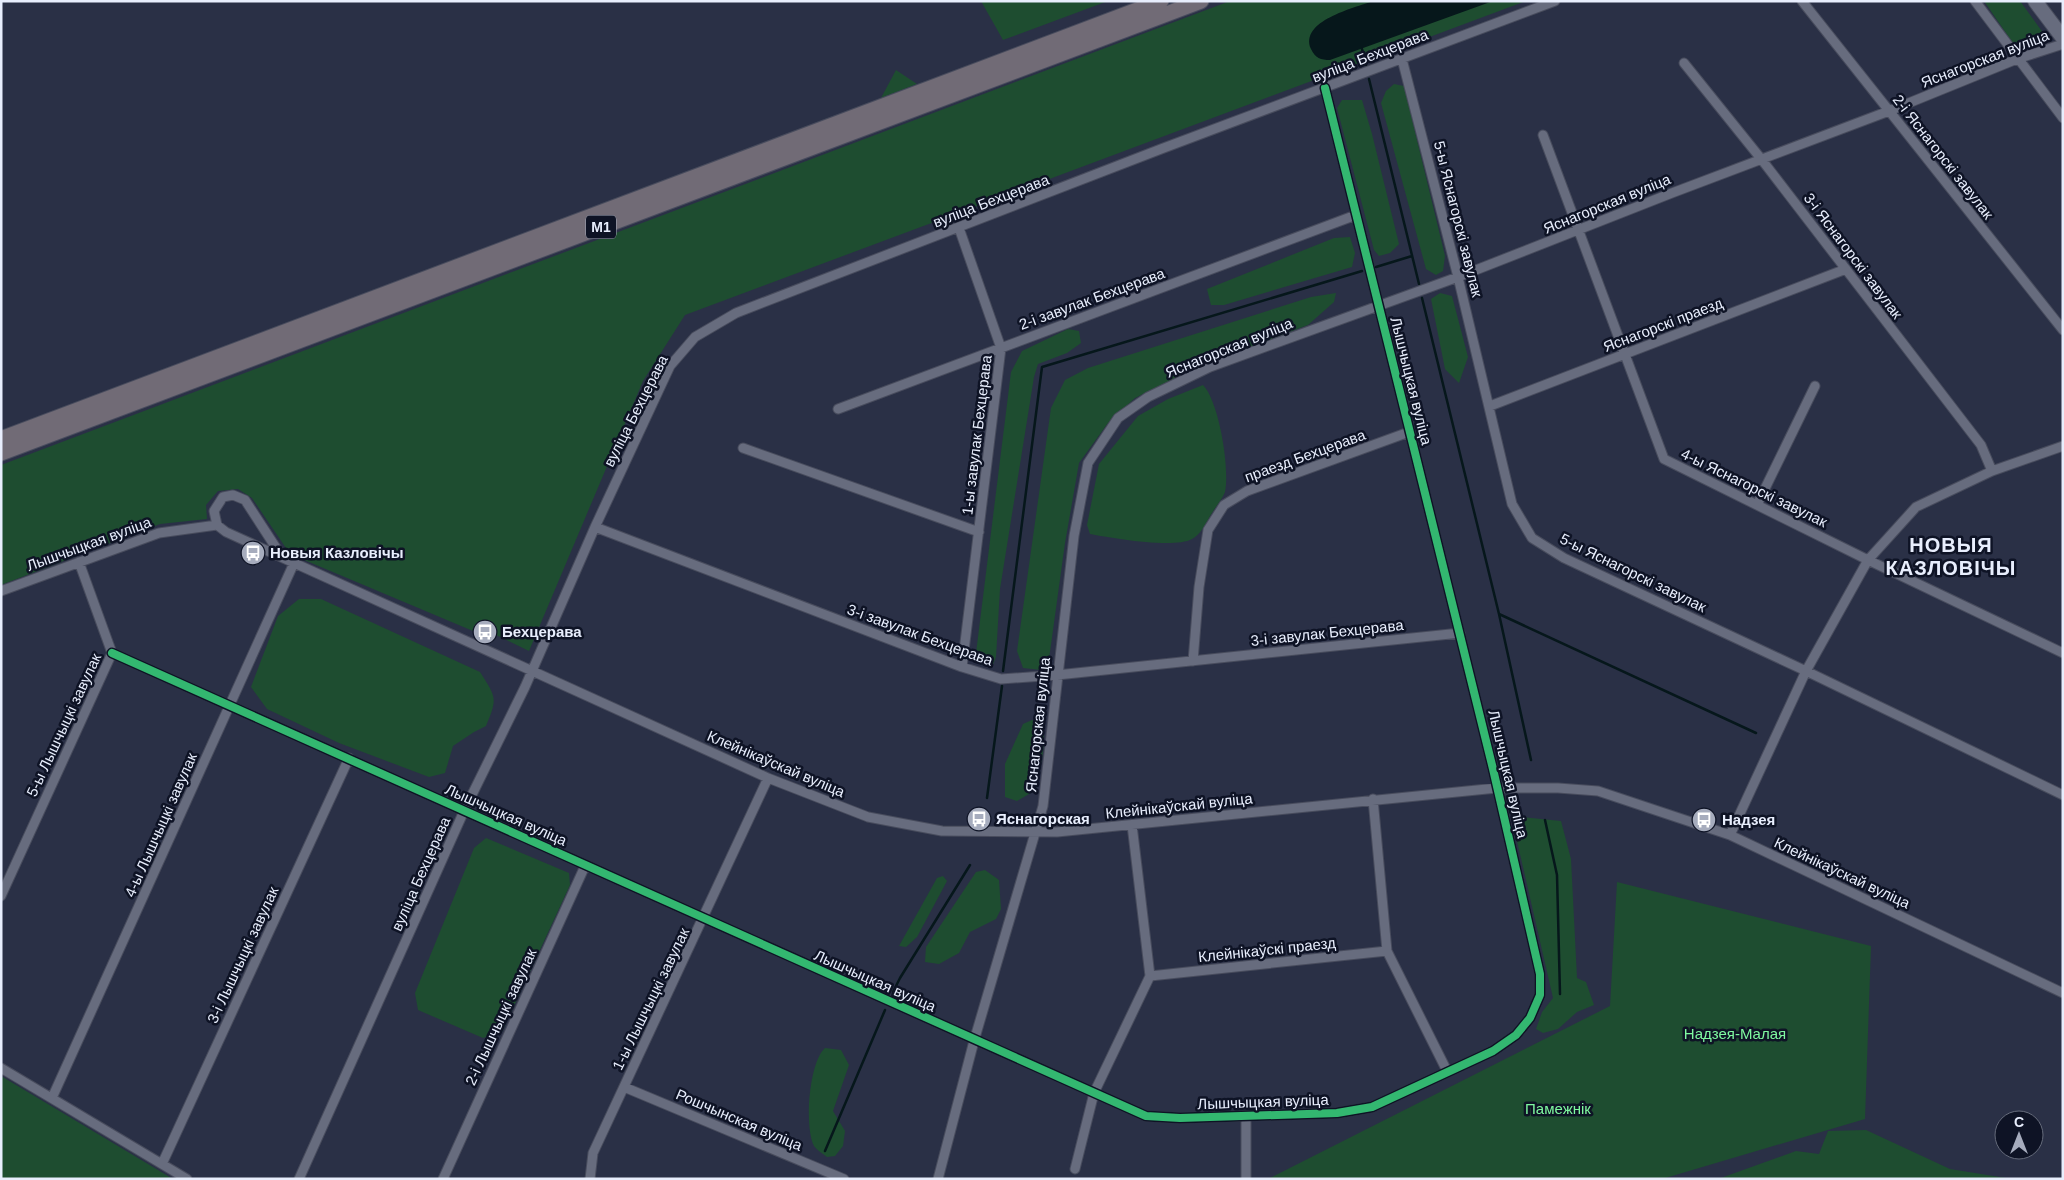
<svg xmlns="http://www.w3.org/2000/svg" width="2064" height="1180" viewBox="0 0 2064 1180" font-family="Helvetica,sans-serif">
<rect width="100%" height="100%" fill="#2a3046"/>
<path fill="#1e4d30" d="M981 1H1108L1003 40Z
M1230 1H1526L685 315 643 381 529 651 484 629 473 631 290 554 252 498 238 489 218 491 206 505 207 519 160 524 1 585V465Z
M1984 1H2020L2049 41 2019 52Z
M896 70 917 84 881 98Z
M1394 84 1404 86 1445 256 1443 271 1436 275 1426 269 1381 103 1386 91Z
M1342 100H1362L1372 134 1399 244 1390 253 1379 256 1374 250 1337 108Z
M1350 237 1355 253 1352 267 1224 305H1211L1207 289 1334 238Z
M1336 293 1334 302 1308 325 1200 366 1135 398 1108 423 1079 463 1065 543 1049 659 1041 670 1023 668 1017 651 1051 408 1065 380 1088 368 1311 297Z
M1440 293 1452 296 1468 357 1459 383 1445 369 1431 299Z
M1068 329 1079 331 1081 343 1067 353 1038 364 1034 377 1000 589 996 657 992 667 980 664 976 653 1011 372 1022 351Z
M1203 385C1219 401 1230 469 1225 492 1222 500 1213 510 1209 518 1205 525 1200 535 1192 539 1174 549 1111 538 1090 534L1087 525 1099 464 1138 416 1168 399Z
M299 599H321L480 672C496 697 498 698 486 726L474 732 453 746 445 773 429 777 339 743 267 709 251 687 278 616Z
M1032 720C1037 722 1042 724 1043 730 1047 743 1038 776 1036 790L1017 801 1005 797V764L1023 724Z
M1521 817 1561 821 1571 859 1577 978 1586 982 1594 1005 1577 1012 1558 1029 1543 1033 1536 1029 1542 1012 1553 998 1514 828Z
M486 838 569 873 570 885 502 1032 483 1038 418 1010 415 993 474 848Z
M985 870 999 880 1001 909 996 919 970 932 959 953 939 964 925 962 926 947 976 872Z
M943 876 947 881 917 937 906 947 899 946 937 878Z
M1617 882 1871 946 1865 1119 1662 1179H1268L1610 1006Z
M825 1048 841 1050 849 1065 833 1111 845 1131 843 1146 835 1156 827 1157C823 1154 817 1150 814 1146 804 1127 809 1062 825 1048Z
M1 1076 173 1179H1Z
M1866 1130 1950 1169 2012 1179H1718L1796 1151 1819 1154 1828 1131Z"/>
<path fill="#06171b" d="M1373 1H1493L1330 60C1321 60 1315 58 1311 49 1299 21 1354 8 1373 1Z"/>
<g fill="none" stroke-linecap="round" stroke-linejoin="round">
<path stroke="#06171b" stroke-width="2.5" d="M1362 49 1366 65
M1369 79 1419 284
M1376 267 1412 256
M1422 298 1499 614 1756 733
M1499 614 1531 760
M1003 671 1042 367 1362 271
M987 798 1002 686
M1545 820 1557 875 1560 994
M893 992 900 978 970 865
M825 1151 885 1010"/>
<g stroke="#484c5d" stroke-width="11">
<path id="minor" d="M1802 1 2063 330
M1975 1 2063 118
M1402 59 1458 277 1512 504 1532 538 1564 558 1806 671 2063 795
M1684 63 1762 160 1981 445 1992 471
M1543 135 1664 459 1868 560 2063 653
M959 228 1001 348 962 667
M1490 406 1846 269
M838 409 1356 215
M743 448 979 532
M1757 505 1815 386
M595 527 962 667 1001 679 1057 675 1460 633
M282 557 245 500 233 495 223 497 214 511 217 525 226 532 768 778 868 817 942 831 1057 832 1497 788H1558L1598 791 1730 835 2063 993
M1 591 159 533 217 525
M112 653 1146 1116 1180 1118 1337 1113 1372 1107 1493 1051 1516 1035 1530 1018 1540 995V974L1493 769 1325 88
M1193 661 1199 587 1208 530 1224 505 1247 491 1409 432
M1373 799 1387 951 1447 1071
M1730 835 1806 671 1868 560 1916 507 1992 471 2063 446
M1 896 112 653 79 562
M1150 976 1387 951
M1 1068 187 1179
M624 1087 844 1179
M52 1098 294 563
M1246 1116V1179
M162 1164 349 758
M1075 1169 1094 1093 1150 976 1132 825
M299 1179 464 811 525 687 595 527 670 366 695 337 736 313 1161 149 1555 1
M443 1179 585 866
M590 1179 593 1153 768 778
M938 1179 974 1041 1043 806 1074 536 1088 463 1118 418 1148 397 1210 367 1458 277 1672 193 1889 111 2017 59 2063 44"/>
</g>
<g stroke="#484c5d" stroke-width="16">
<path id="secondary" d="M2035 1 2063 38"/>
</g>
<g stroke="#484c5d" stroke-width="17">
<path id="trunk" d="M1 439 1161 1
M1 453 1201 1"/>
</g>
<use href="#minor" stroke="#676c7e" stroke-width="9"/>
<use href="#secondary" stroke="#676c7e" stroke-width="14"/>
<use href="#trunk" stroke="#716b76" stroke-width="15"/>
<g stroke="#0e1325" stroke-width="11">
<path id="cycleway" d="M112 653 1146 1116 1180 1118 1337 1113 1372 1107 1493 1051 1516 1035 1530 1018 1540 995V974L1493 769 1325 88"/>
</g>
<use href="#cycleway" stroke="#33b770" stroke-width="8"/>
</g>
<defs>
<g id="bus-disc" transform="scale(1.25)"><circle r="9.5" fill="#a6acbd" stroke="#0e1325"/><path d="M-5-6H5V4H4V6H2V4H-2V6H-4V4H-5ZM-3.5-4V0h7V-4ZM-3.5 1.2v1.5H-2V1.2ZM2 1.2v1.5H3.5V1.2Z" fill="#fff"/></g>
</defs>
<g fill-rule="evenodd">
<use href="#bus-disc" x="253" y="553"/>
<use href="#bus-disc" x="485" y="632"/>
<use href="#bus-disc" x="979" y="819"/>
<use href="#bus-disc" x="1704" y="820"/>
</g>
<g text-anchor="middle" stroke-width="5" stroke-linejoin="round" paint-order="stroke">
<rect fill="#0e1325" stroke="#a7acbc" stroke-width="1" x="586" y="215.5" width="30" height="23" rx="4"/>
<g font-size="14" font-weight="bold" fill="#e8eefd">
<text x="601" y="232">М1</text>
</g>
<g font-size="15" fill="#e8eefd" stroke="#0e1325">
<text transform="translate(1370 56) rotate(-21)" y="5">вуліца Бехцерава</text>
<text transform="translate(1985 59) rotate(-21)" y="5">Яснагорская вуліца</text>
<text transform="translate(1943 157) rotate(52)" y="5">2-і Яснагорскі завулак</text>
<text transform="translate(991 201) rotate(-21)" y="5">вуліца Бехцерава</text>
<text transform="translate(1607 204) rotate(-22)" y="5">Яснагорская вуліца</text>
<text transform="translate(1458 219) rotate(76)" y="5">5-ы Яснагорскі завулак</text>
<text transform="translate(1853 256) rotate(53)" y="5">3-і Яснагорскі завулак</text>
<text transform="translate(1092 299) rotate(-20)" y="5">2-і завулак Бехцерава</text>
<text transform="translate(1663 325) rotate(-21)" y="5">Яснагорскі праезд</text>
<text transform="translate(1229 348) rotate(-22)" y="5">Яснагорская вуліца</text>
<text transform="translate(1411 381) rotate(76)" y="5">Лышчыцкая вуліца</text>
<text transform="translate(636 411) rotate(-63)" y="5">вуліца Бехцерава</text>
<text transform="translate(977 435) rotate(-83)" y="5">1-ы завулак Бехцерава</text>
<text transform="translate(1305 456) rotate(-20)" y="5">праезд Бехцерава</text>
<text transform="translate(1754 488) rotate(26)" y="5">4-ы Яснагорскі завулак</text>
<text transform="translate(89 544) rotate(-20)" y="5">Лышчыцкая вуліца</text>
<text transform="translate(1633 573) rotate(26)" y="5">5-ы Яснагорскі завулак</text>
<text transform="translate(1327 633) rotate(-6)" y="5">3-і завулак Бехцерава</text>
<text transform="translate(920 635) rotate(20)" y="5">3-і завулак Бехцерава</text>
<text transform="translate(64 725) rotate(-65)" y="5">5-ы Лышчыцкі завулак</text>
<text transform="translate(1038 725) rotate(-84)" y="5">Яснагорская вуліца</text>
<text transform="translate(776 764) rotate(23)" y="5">Клейнікаўскай вуліца</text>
<text transform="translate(1508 774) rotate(77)" y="5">Лышчыцкая вуліца</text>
<text transform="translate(1179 806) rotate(-6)" y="5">Клейнікаўскай вуліца</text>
<text transform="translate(506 815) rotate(24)" y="5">Лышчыцкая вуліца</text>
<text transform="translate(161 825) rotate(-66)" y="5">4-ы Лышчыцкі завулак</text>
<text transform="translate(1842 873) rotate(25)" y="5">Клейнікаўскай вуліца</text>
<text transform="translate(421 874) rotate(-66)" y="5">вуліца Бехцерава</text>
<text transform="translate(1267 950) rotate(-6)" y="5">Клейнікаўскі праезд</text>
<text transform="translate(243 955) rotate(-65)" y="5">3-і Лышчыцкі завулак</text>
<text transform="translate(875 981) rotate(24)" y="5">Лышчыцкая вуліца</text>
<text transform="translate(651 999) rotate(-64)" y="5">1-ы Лышчыцкі завулак</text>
<text transform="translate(501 1017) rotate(-65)" y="5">2-і Лышчыцкі завулак</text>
<text transform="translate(1263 1102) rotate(-2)" y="5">Лышчыцкая вуліца</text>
<text transform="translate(739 1120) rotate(23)" y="5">Рошчынская вуліца</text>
</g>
<g font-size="15" font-weight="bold" fill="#e8eefd" stroke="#0e1325" text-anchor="start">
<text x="270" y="558">Новыя Казловічы</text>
<text x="502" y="637">Бехцерава</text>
<text x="996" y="824">Яснагорская</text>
<text x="1722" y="825">Надзея</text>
</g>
<g font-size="15" fill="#7ff9a0" stroke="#0e1325">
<text x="1735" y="1039">Надзея-Малая</text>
<text x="1558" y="1114">Памежнік</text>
</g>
<g font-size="20" font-weight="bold" letter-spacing="1" fill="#e8eefd" stroke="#0e1325">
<text x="1951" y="552">НОВЫЯ<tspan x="1951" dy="23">КАЗЛОВІЧЫ</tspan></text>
</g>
</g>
<rect width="2064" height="1180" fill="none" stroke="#e8eefd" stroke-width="5"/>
<g transform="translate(2019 1135)"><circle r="24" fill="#0e1325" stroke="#656b7b"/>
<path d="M0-4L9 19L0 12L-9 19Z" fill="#a6acbd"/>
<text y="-8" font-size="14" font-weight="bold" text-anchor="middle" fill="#e8eefd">С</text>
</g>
</svg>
